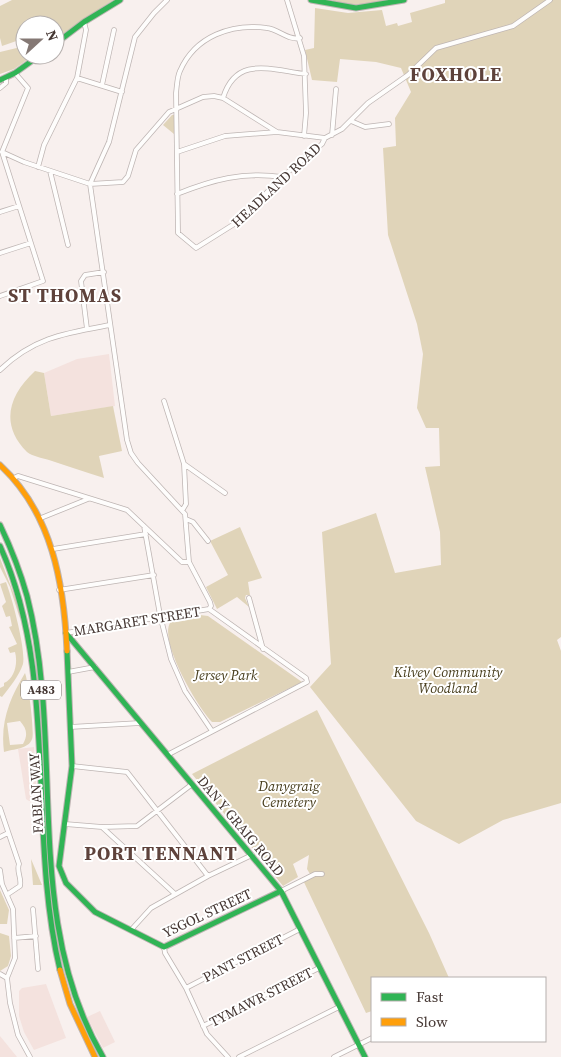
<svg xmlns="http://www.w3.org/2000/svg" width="561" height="1057" viewBox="0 0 561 1057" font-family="'Source Serif 4',serif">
<rect width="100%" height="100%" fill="#f8f0ee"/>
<path fill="#f4e2de" d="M109 354 115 406 51 416 44 373 77 359Z
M34 747 37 801H29L26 799 18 749Z
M46 984 66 1038 34 1050 24 1032 19 1016V991L22 988Z
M100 1011 115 1042 103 1048 87 1017Z
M0 1036 17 1057H0Z"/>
<path fill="#e0d4b9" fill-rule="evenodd" d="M12 0H113L55 39V25L26 24 22 27 25 38 2 46 0 38V6Z
M333 0H392L350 6 334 3Z
M445 0H561V637L557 640 561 651V803L503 820 459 844 416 821 310 687 331 664 322 532 376 513 395 573 441 565 440 532 425 467 440 466 439 428H426L417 408 423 354 417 324 388 235 383 148 396 146 395 118 411 92 401 68 376 62 340 59 337 82 312 80 305 50 314 48 315 8 348 13 382 10 386 26 397 23 398 26 412 22 410 13 445 3Z
M25 46V55H34L14 69 0 74V52Z
M172 115H174V134L163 125Z
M35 371 44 373 51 416 113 406 122 451 99 456 104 478C85 472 67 466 49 460 42 458 32 456 27 452 0 425 8 396 35 371Z
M240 527 262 578 248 582 250 595H246L245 598 249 607 237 597 217 609 206 587 228 575 210 541Z
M0 558 18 605 24 647 20 619 10 587 0 567Z
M6 582C12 598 26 649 23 664 19 676 10 687 2 697L0 696V688L4 686V683C15 678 18 663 15 652L10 653 8 648 17 644 9 627 12 626 10 616 6 617 2 606 6 602 0 584Z
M200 615 208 616 302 682 220 722H212C198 708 159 642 170 623 175 616 192 616 200 615Z
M25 673C28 680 35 734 32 739 29 749 13 749 4 752 0 721 10 698 25 673ZM20 721C27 729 28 735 23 744L10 745 7 723Z
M317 710 429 933 449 978H372V1011L366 1013 302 878 310 874 307 869 309 855 293 864 298 877 283 886 192 774Z
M31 859 42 885H33Z
M0 890 9 910 7 924H0Z
M0 933 9 936 11 956 8 966 0 971Z"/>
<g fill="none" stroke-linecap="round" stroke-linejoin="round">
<g stroke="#beb5b3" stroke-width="5.5">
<path id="street" d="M287 0 304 56 306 113 304 136
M300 38C289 41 278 29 267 28 232 23 195 36 180 71 177 77 177 86 176 93L178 233 196 248 239 221 282 177 322 144 325 138
M77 78 122 92
M102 85 114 30
M0 88 6 83V78
M223 98C236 55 271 70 306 74
M351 121 365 127 389 124
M332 135 336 89
M2 152 24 162 90 184 123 182 128 176 136 150 169 112 203 97 214 96 223 98 277 132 325 138 342 129 368 103 408 75 436 48 513 26 550 0
M2 152 28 88 15 73
M177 152 225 136 277 132
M38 167 44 145 77 78 86 30 84 22
M50 171 68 245
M90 184 127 440 131 453 138 463 185 514 189 562 210 602 211 606 209 609
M90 184 109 142 135 37 154 13 167 0
M177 194C212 180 244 171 282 177
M0 212 19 206
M0 253 31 243
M0 296 43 281 2 152
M87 329 81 281 85 275 104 272
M0 370C34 337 66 333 110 325
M164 401 184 464 186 504 183 509
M184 464 225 493
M14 478 18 476 127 510 182 562H189
M41 518 88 499
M186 519 193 522 208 541
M144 526 160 615 171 659 185 691 212 731
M53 549 146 534
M59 590 154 575
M249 598 263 649
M66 633 209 609
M68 672 95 667
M70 727 140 723
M169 754 307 682 306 678 209 609
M72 766 127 772 208 876
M0 808 19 864C16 871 22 878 20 886L8 894
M65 824 102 827 137 826 191 785
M103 828 175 894
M0 837 8 833
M0 870 2 884 13 909 15 958 7 978 10 1003 18 1035 30 1057
M281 891 315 874H322
M33 909 38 969
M131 930 151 908 208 876 252 855
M14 938 36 936
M164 947 165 953 186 988 207 1034 228 1057
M0 974 7 978
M186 988 300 929
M203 1026 319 968
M239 1057 339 1007
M334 1057 372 1038"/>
</g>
<g stroke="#beb5b3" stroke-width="7">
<path id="fast" d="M311 0 356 8 404 0
M55 44 84 22 120 0
M0 80 15 73 40 55
M0 525C11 548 20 571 27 596 66 747 21 917 103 1057
M0 546C59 676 27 832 60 970
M66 633 281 891 365 1057
M67 651 72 766 59 866 66 883 95 912 164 947 281 891"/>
</g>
<g stroke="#beb5b3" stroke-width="7">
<path id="slow" d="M0 465C52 513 64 583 67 651
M60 970 70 1004 95 1057"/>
</g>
<use href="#street" stroke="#fefdfc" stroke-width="4"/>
<use href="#fast" stroke="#30b455" stroke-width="5"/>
<use href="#slow" stroke="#ff9f0a" stroke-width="5"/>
</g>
<g text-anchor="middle" stroke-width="4" stroke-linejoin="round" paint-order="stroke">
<rect fill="#fff" stroke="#7d7370" stroke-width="1" x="21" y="680.5" width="40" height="19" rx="4"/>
<g font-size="12" font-weight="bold" fill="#453733">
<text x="41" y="694">A483</text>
</g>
<g font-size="14" fill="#453733" stroke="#fff">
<text transform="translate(276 185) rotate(-43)" y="5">HEADLAND ROAD</text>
<text transform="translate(137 621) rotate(-9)" y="5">MARGARET STREET</text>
<text transform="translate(36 793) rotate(-93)" y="5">FABIAN WAY</text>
<text transform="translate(241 826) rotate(50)" y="5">DAN Y GRAIG ROAD</text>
<text transform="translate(207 913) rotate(-25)" y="5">YSGOL STREET</text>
<text transform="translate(243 958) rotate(-27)" y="5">PANT STREET</text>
<text transform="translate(261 997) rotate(-27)" y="5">TYMAWR STREET</text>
</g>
<g font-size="14" font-style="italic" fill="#473d1c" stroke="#fff">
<text x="448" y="677">Kilvey Community<tspan x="448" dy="16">Woodland</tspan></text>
<text x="226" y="680">Jersey Park</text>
<text x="289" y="791">Danygraig<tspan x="289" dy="16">Cemetery</tspan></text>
</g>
<g font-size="19" font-weight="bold" letter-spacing="1" fill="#5e423b" stroke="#fff">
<text x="456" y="81">FOXHOLE</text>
<text x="65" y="302">ST THOMAS</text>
<text x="161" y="860">PORT TENNANT</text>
</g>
</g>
<rect x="371" y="977" width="175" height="65" fill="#ffffff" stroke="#b5afad"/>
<rect x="381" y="993" width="25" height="8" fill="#30b455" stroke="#b5afad"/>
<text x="416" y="1002" font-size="15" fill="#453733">Fast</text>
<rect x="381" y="1018" width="25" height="8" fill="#ff9f0a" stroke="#b5afad"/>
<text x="416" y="1027" font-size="15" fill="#453733">Slow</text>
<g transform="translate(40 40) rotate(69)"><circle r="24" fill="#ffffff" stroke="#b5afad"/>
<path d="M0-4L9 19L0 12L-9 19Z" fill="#847874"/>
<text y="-8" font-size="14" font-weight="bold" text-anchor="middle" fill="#453733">N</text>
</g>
</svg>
